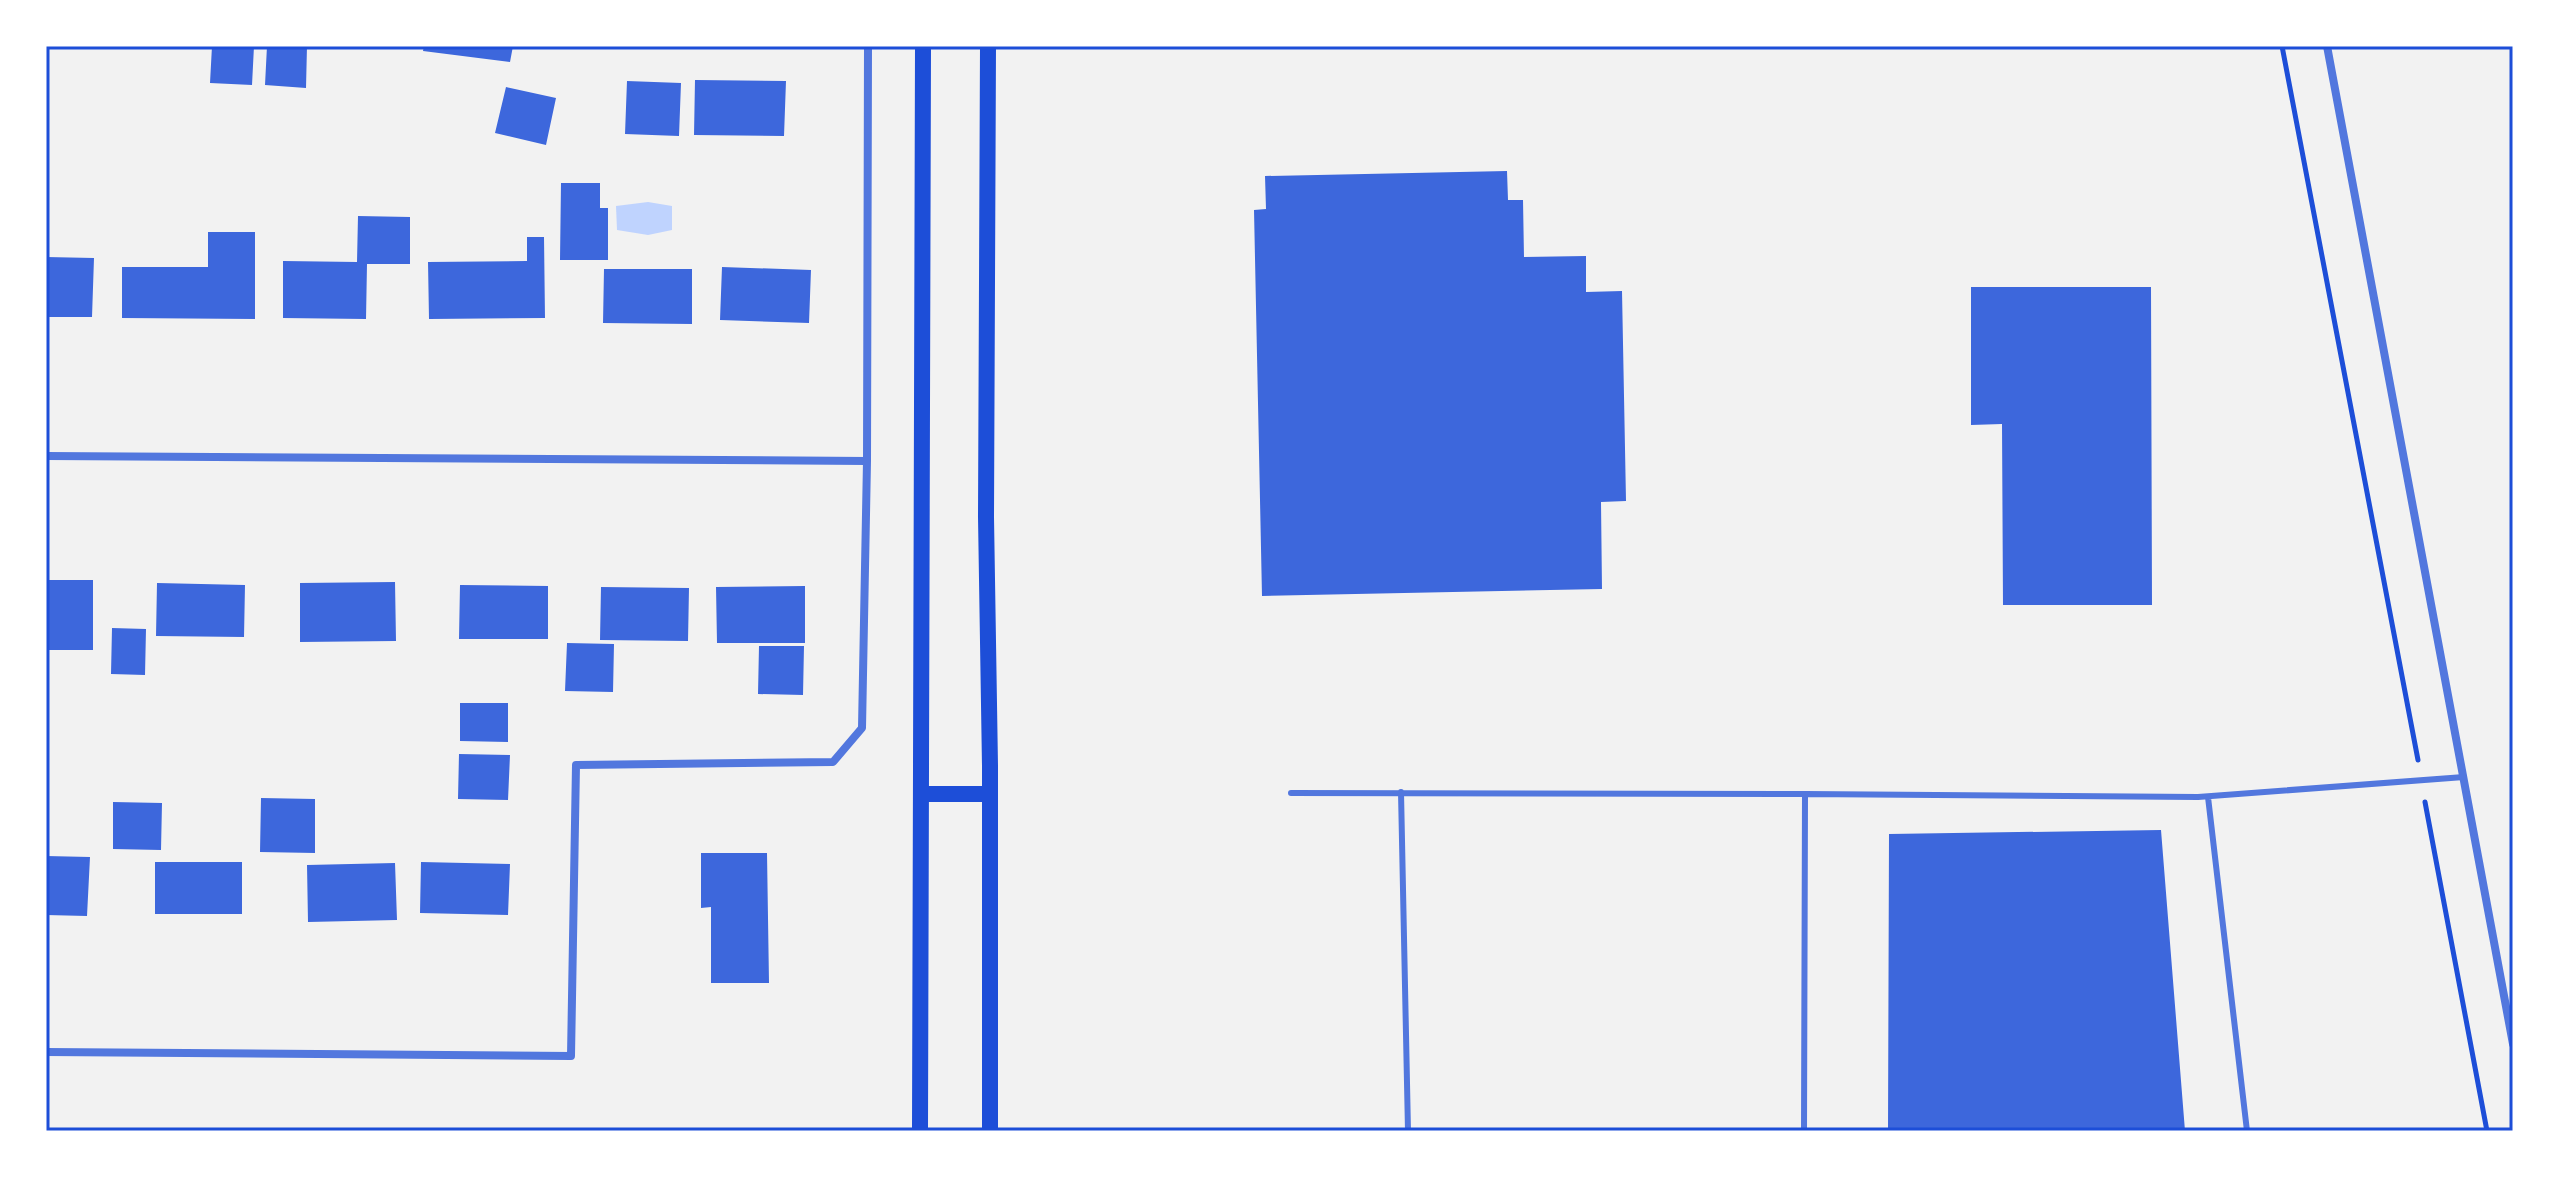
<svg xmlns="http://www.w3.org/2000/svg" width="2559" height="1177" viewBox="0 0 2559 1177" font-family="Quicksand,sans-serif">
<rect width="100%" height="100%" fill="#f2f2f2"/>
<path fill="#bfd3fe" d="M648 202 672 206V230L648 235 617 230 616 206Z"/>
<path fill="#3d67dc" d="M212 46H254L252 85 210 83Z
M267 46H307L306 88 265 85Z
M424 46H513L510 62 423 51Z
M695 80 786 81 784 136 694 135Z
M627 81 681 83 679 136 625 134Z
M506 87 556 98 546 145 495 133Z
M1507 171 1508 200H1523L1524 257 1586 256V292L1622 291 1626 501 1601 502 1602 589 1262 596 1254 210 1266 209 1265 176Z
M561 183H600V208H608V260H560Z
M358 216 410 217V264H367L366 319 283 318V261L357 262Z
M208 232H255V319L122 318V267H208Z
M527 237H544L545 318 429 319 428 262 527 261Z
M46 257 94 258 92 317H46Z
M722 267 811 270 809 323 720 320Z
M604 269H692V324L603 323Z
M1971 287H2151L2152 605H2003L2002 424 1971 425Z
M46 580H93V650H46Z
M395 582 396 641 300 642V583Z
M157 583 245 585 244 637 156 636Z
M460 585 548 586V639H459Z
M805 586V643H717L716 587Z
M601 587 689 588 688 641 600 640Z
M112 628 146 629 145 675 111 674Z
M567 643 614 644 613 692 565 691Z
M759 646H804L803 695 758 694Z
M460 703H508V742L460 741Z
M459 754 510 755 508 800 458 799Z
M261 798 315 799V853L260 852Z
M113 802 162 803 161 850 113 849Z
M2161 830 2185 1131H1888L1889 834Z
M701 853H767L769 983H711V907L701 908Z
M46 856 90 857 87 916 46 915Z
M155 862H242V914H155Z
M421 862 510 864 508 915 420 913Z
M395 863 397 920 308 922 307 865Z"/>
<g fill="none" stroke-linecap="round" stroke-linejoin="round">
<path stroke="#1d4ed8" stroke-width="5" d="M2282 46 2418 760
M2425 802 2487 1131"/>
<path stroke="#5277de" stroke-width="6" d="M1401 792 1408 1131
M1291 793 1805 794 1804 1131
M1805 794 2198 797 2464 777
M2208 797 2247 1131"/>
<path stroke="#5277de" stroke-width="8" d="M2327 46 2513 1044
M46 456 867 461
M46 1052 571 1056 576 765 833 762 862 728 867 461 868 46"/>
<path stroke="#1d4ed8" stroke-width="16" d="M988 46 986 517 990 766V1131
M921 794H990
M920 1131 923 46"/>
</g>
<rect width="2559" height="1177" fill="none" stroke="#ffffff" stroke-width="96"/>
<rect x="48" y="48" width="2463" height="1081" fill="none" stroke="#1d4ed8" stroke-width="3"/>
</svg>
